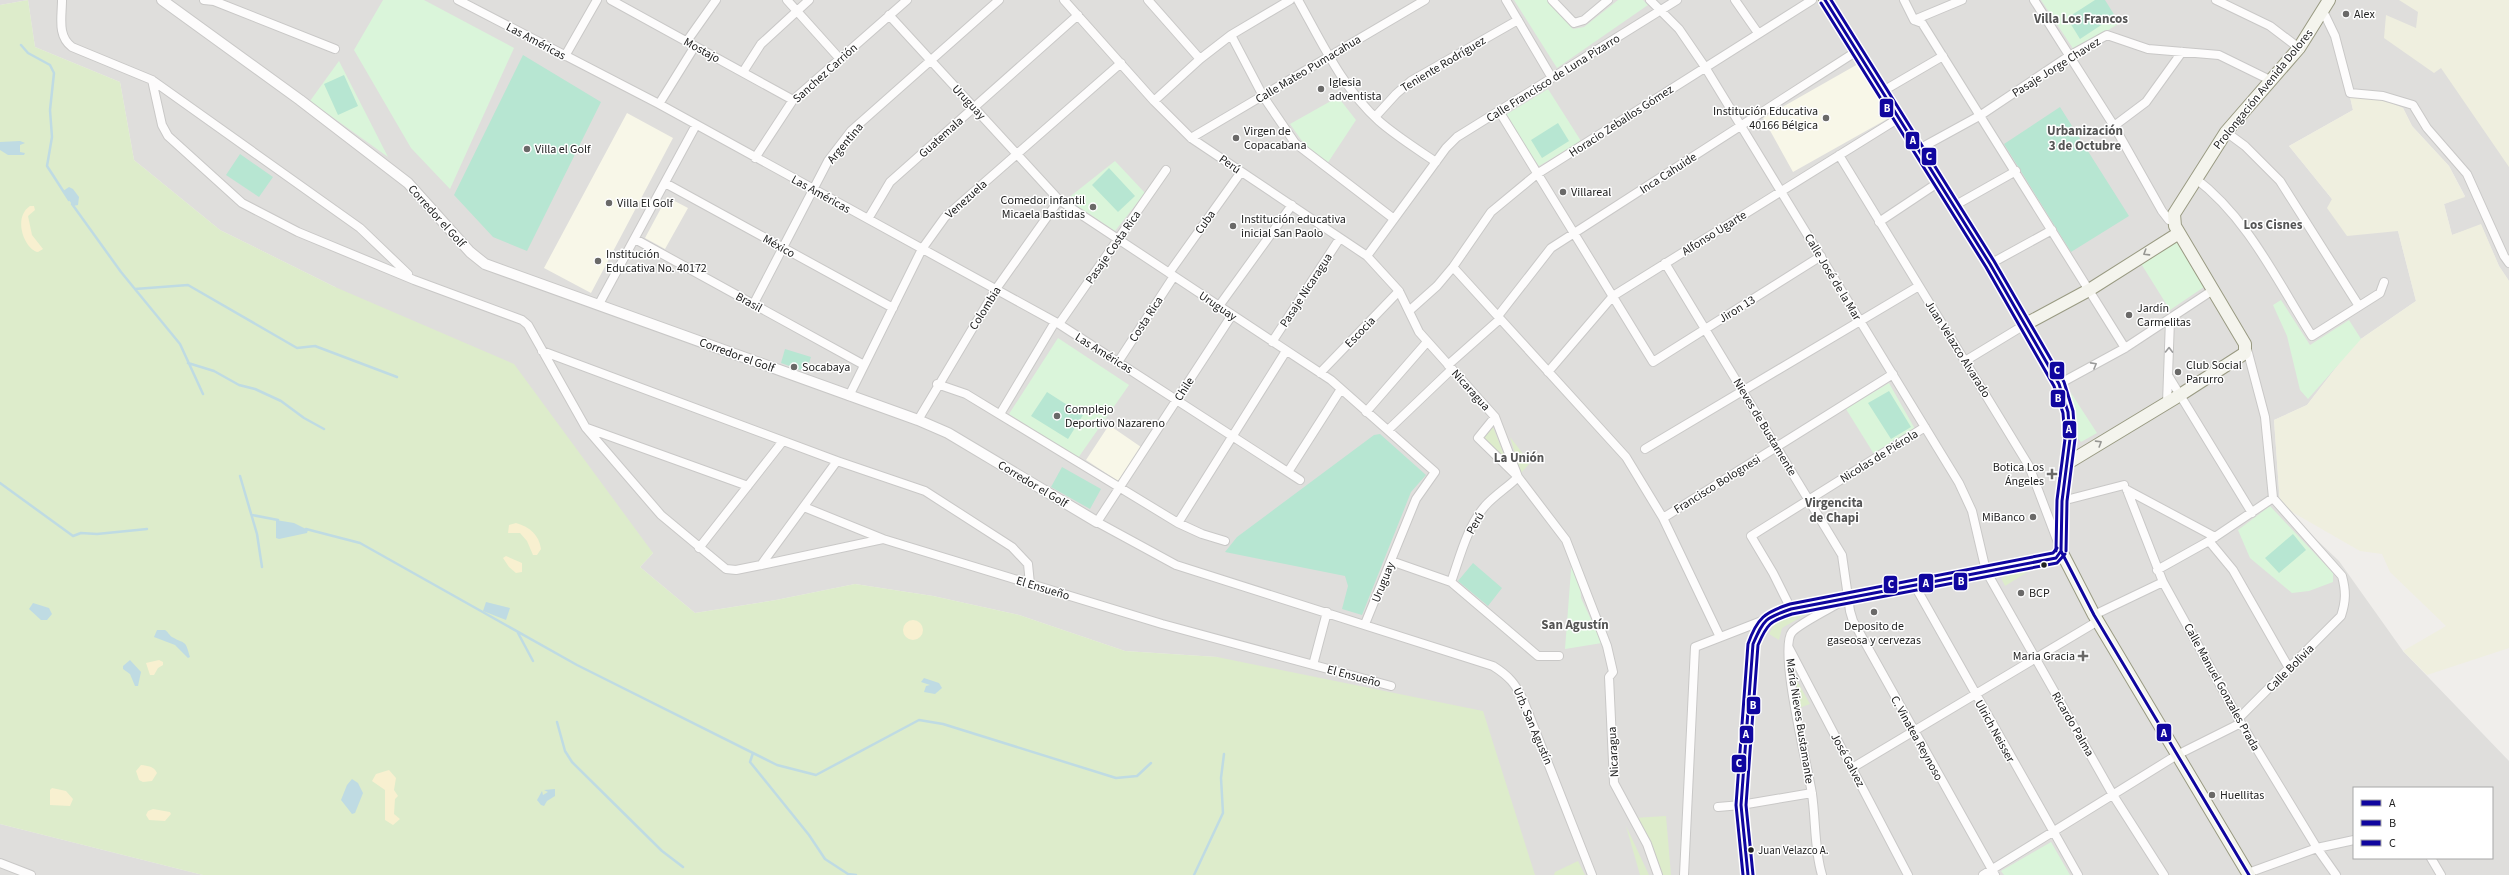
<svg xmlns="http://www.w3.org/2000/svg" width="2509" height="875" viewBox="0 0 2509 875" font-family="'Source Sans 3',sans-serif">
<rect width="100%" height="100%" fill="#f0eeeb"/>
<path fill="#dfdedc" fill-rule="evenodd" d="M0 0H2509V281L2499 266 2481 225 2452 235 2444 204 2465 196 2449 166 2412 126 2403 108 2350 97 2353 110 2289 146 2332 199 2398 231 2416 301 2355 343 2307 405 2274 420 2280 505 2339 561 2403 651 2509 761V875H1535L1217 657 1125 651 1019 615 933 596 855 584 776 600 695 613 640 567 653 553 335 287 220 230 134 160 120 82 35 47 28 0 0 5ZM2354 788H2492V858H2354Z
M0 824 203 875H0Z"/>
<path fill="#f8f7e8" d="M1858 64 1889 118 1793 172 1763 118Z
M627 113 673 138 591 293 544 268Z
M667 197 688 208 665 249 645 238Z
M1109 425 1141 447 1118 481 1086 460Z"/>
<path fill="#efefdf" d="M2399 0H2509V167L2441 68 2434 73 2384 38 2386 15 2416 28 2418 12Z
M2350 97 2380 98 2403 108 2412 126 2449 166 2465 197 2444 204 2452 235 2481 224 2499 266 2509 281V648L2427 675 2403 651 2446 626 2390 572 2382 554 2360 551 2280 505 2274 420 2307 405 2355 343 2416 301 2398 231 2347 236 2327 208 2332 199 2289 146 2353 110Z"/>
<path fill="#ddeccb" d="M28 0 35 47 120 82 134 160 220 230 335 287 514 364 653 553 640 567 695 613 776 600 855 584 933 596 1019 615 1125 651 1217 657 1483 711 1535 875H203L0 824V5Z
M1493 427 1508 465 1483 436Z
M1510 437 1530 463 1521 473Z
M2031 567 2032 569 2005 586 2001 578Z
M1815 609 1782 628 1779 640 1769 634 1776 621Z
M1795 677 1810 704 1799 708Z
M1666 816 1671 875H1662L1634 818Z
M1626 826 1649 875H1640Z
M1578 861 1585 875H1554L1555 872Z"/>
<path fill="#f8f0d0" d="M30 206H34L35 210 28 216 32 235 43 249 38 252C25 250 12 218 30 206Z
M516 523C530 527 539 535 541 549L537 555H533L527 541 520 533H508L509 525Z
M506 556 522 563V572L516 573 509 567 503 558Z
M903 630a10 10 0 1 1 20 0a10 10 0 1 1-20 0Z
M159 660 163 662V665L158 668 154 675H150L146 663Z
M141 765C148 766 154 766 157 773L152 781 143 782 139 780 136 771Z
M389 770 396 778 394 790 398 796 395 799 394 814 400 819 393 825 385 820V790L372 781 376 774Z
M52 788 66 791 73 799 70 806 50 805V790Z
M153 809 170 812 171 814 165 821 149 820 146 815 148 811Z"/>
<path fill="#daf5da" d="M383 0H424L514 48 450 189 411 148 354 50Z
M1514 0H1547L1573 29 1584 27 1618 0H1643L1648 5 1557 68Z
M2041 0H2104L2120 23 2074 50Z
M339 61 388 157 310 101Z
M1548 89 1581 141 1539 166 1504 116Z
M1338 97 1356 120 1327 164 1307 148 1290 124Z
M1115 161 1145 193 1115 231 1067 199Z
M2175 240 2204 287 2170 310 2140 262Z
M2281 300 2310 345 2349 320 2361 339 2308 399 2300 390 2287 336 2273 305Z
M1058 338 1129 385 1078 458 1009 414Z
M1889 383 1915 429 1874 454 1846 409Z
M2071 393 2097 433 2081 442 2077 437Z
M2270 506 2333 573V582L2309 591 2292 593 2250 558 2238 530Z
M1572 557 1580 581 1581 598 1602 643 1565 649Z
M2051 842 2070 875H2004L2001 871Z"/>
<path fill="#b7e6d2" d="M2095 0H2105L2115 16 2080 39 2067 18Z
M523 55 601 102 527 251 493 237 454 195Z
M344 75 358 106 338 115 324 84Z
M2060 107 2129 216 2071 252 2004 144Z
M1558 123 1569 141 1542 158 1531 140Z
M240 154 273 177 259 197 226 175Z
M1109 168 1135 196 1118 212 1092 185Z
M785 349 811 357 806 372 781 363Z
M1889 391 1911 427 1891 439 1868 403Z
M1047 392 1083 415 1068 439 1031 416Z
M1380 434 1426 475 1411 492 1362 615 1342 609 1348 586 1345 576 1225 552 1237 537 1374 435Z
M1062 467 1101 489 1090 509 1051 487Z
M2293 534 2306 550 2279 573 2265 558Z
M1473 563 1502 588 1488 606 1458 581Z"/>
<path fill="#bfdbe3" d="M20 141 25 143 20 145V152L25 153 24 155H8L0 150V142Z
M69 187 73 189 79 197 78 205 73 206 63 191Z
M276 520 294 523 308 530 307 533 279 539 276 538Z
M486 602 510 608 506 620 483 611Z
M33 603 49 608 52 614 47 620H41L29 609Z
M157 630H165C168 632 170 636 172 637 186 645 185 639 190 657L188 658 175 645 154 637Z
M130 660 141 672 138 686H135L130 674 123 669V666Z
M924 678 939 683 942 688 935 694 924 692 926 686 930 685 921 682Z
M352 779 358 783 363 793 355 813 352 814 341 800 347 785Z
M555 789V796L547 801 544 806 541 805 537 800 542 791 543 795 548 792 544 790Z"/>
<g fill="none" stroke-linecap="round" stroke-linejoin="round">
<path stroke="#bfdbe3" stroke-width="2.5" d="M21 45 28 53 50 65 54 73 50 110 52 137 47 166 69 200
M72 204 121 272 180 344 203 394
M135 289 188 285 297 348 315 346 397 377
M188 363 214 371 239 385 255 389 281 401 304 418 324 429
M240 476 257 534 262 567
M0 483 73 536 81 533 97 534 147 529
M252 515 278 520
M306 529 360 543 577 665 777 765 816 775 919 720 943 724 1116 778 1137 776 1151 763
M518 633 533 661
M557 722 565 751 572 762 662 851 683 867
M753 753 750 762 809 835 825 859 848 874 856 875
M1194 875 1223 813 1221 778 1224 754"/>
<g stroke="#c9c8c7" stroke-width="10">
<path id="minor" d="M62 0C62 17 57 36 72 47L152 80 360 228 408 274
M204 0 214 1 335 49
M458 0 659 104 1059 324 1300 480
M611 0 793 100
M787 0 840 59
M1064 0 1154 101 1191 138 1367 256 1399 291 1419 332 1495 417 1518 477C1508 487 1495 495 1485 506 1467 527 1460 557 1451 582
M1148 0 1200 59
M1298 0C1321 41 1343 89 1379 121 1396 136 1417 149 1436 162
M1506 0 1552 78
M1552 0 1574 23 1584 20 1608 0
M1650 0 1679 29 1705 67 1959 483 1972 511 1986 571 2113 795 2164 875
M1735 0 1758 33
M1904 0 1914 20 1922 23 2125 348
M2034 0 2114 126 2162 211 2169 220H2174
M2216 0 2270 26 2299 48
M2323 11 2335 36 2350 93 2383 96 2413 105 2427 128 2467 174 2504 256 2509 263
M889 15 1059 200 1331 380 1435 472 1416 499 1365 624
M1914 20 1962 0
M1231 35 1263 96 1295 143 1394 219
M687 41 716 0
M565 56 597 0
M743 72 761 44 809 0
M152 80 162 125 168 136 242 203 298 232 414 280 522 320 528 325 586 428 661 515 726 569 736 570 761 565 883 539 1162 624 1391 686
M1883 91 1943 56
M1154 101 1200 59 1231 35 1290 0
M659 104 695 46
M1499 111 1653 362 1821 256
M1375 117 1396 94 1411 81 1518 20
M2114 126 2146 102 2182 52
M2226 132 2245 146 2280 181 2359 306
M1191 138 1425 0
M1919 149 1981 115 2069 56 2107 35 2148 49 2219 55 2270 80
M1839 155 2029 466 2059 545
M755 158 793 100 907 0
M2195 178C2248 218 2277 281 2312 336L2380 293 2384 282
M665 183 893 308
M1954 206 2016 171
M868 219 890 182 1078 15
M1879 222 1939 182
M635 239 864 365
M1367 256 1446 148 1457 137 1677 0
M1665 263 1842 555 1850 611 1853 621 1995 875
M1990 264 2052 230
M1453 267 1626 457 1663 518 1720 637
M1169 273 1241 172
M599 304 696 125
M753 305 828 161 851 131 999 0
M1219 306 1292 205
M1409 311 1437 286 1453 267 1491 212 1537 174 1812 0
M1232 315 1097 522 1176 565 1493 666C1509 676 1516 684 1524 702L1592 875
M1498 316 1551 248 1857 51
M1059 324 1166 170
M1272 342 1340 238
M542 351 837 461 925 491 1012 547 1028 564 1030 584
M1965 361 2026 324
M1118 362 1174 276
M1448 365 1500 319
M1548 372 1613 296 1899 118
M1320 373 1399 291
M2169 377 2252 513
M937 384 966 394 1178 523 1202 534 1225 541
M2059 384 2125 348 2213 290
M849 396 922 249 945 217 1121 63
M2167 403 2170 320
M1366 412 1427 342
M1000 414 1055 322
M1495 417 1478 438 1518 477 1566 540 1607 646 1613 672 1609 677 1614 783 1647 844 1658 875
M918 420 996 289 1059 200
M587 428 748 486
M1388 430 1452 369
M1645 449 1919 286
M1288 472 1341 389
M2127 490 2163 582 2241 723 2317 848 2336 875
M2127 490 2215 537
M2062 501 2124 485
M804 507 883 539
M1663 518 1893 374
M1178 523 1286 351
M2209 541 2233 570 2289 668
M699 548 783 441
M1391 561 1451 582 1538 656H1559
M761 565 837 461
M2157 570 2209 541 2273 498
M1915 586 2078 875
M1791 609 1773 573 1751 536 1925 427
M2094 615 2163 582
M1789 648 1908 875
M1313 665 1327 612
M2238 719 2341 616C2346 601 2346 591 2342 576L2273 498 2265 417 2247 349
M1852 768 2098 621
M1718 807 1741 805 1812 793
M2431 858 2441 875
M0 863 31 875
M2248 873 2317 848 2354 840
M1684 875 1695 647 1767 619
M1822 875C1814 849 1816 821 1812 794 1808 767 1778 649 1792 632 1800 623 1833 607 1844 600
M1983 875 2177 755 2241 723"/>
</g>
<g stroke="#c9c8c7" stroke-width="12">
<path id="tertiary" d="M162 0 300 100 408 183 470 252 485 264 918 420 948 433 1097 522
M1748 875 1741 805 1753 644 1762 623 1773 615 1791 609 2056 558 2061 551"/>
</g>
<g stroke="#999a82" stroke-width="14">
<path id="secondary" d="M1825 0 1990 264 2059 384 2068 412 2070 439 2062 501 2061 551 2094 615 2249 875
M2026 324 2089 290 2179 233
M2066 464 2180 395 2245 353V344L2175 226 2174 214 2226 132 2299 48 2329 0"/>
</g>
<use href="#minor" stroke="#fdfcfc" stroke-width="8"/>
<use href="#tertiary" stroke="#fdfcfc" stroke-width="10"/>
<use href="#secondary" stroke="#f4f4ed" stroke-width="12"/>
<g stroke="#fff" stroke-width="6">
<path id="bus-1" d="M1825 0 1990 264 2059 384 2068 412 2070 439 2062 501 2061 551 2094 615 2249 875
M1748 875 1741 805 1753 644C1764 619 1765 618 1791 609L2056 558 2061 551"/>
</g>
<g stroke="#fff" stroke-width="6">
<path id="bus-2" d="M1821 3 1986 267 2054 386 2063 413 2065 439 2057 500 2056 551
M1753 875 1746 805 1758 645C1767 624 1770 621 1792 614L2057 563 2065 554"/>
</g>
<g stroke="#fff" stroke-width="6">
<path id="bus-3" d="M1831 0 1994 261 2064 382 2073 411 2075 439 2067 501 2066 551
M1743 875 1736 805 1748 644C1757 618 1765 612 1790 604L2053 553 2057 548"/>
</g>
<use href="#bus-1" stroke="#10069f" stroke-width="3"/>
<use href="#bus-2" stroke="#10069f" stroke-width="3"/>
<use href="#bus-3" stroke="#10069f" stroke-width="3"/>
</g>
<defs><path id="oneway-chevron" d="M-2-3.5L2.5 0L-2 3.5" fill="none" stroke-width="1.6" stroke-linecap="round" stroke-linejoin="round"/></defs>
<g stroke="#969692">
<use href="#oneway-chevron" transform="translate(2146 253) rotate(148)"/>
<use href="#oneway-chevron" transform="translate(2099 443) rotate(-32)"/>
</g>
<g stroke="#9a9a9a">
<use href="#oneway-chevron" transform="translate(2169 350) rotate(-89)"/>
<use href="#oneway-chevron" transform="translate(2094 365) rotate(-29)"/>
</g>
<g fill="#6a6968" stroke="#fff" stroke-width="1.5">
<circle cx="2346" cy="14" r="4"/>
<circle cx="1321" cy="89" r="4"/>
<circle cx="1826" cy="118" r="4"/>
<circle cx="1236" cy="138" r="4"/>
<circle cx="527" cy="149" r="4"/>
<circle cx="1563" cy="192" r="4"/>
<circle cx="609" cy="203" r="4"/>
<circle cx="1093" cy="207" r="4"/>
<circle cx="1233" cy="226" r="4"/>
<circle cx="598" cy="261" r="4"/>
<circle cx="2129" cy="315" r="4"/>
<circle cx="794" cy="367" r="4"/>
<circle cx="2178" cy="372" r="4"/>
<circle cx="1057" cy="416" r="4"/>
<path d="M2050 468h4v4h4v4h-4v4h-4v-4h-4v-4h4z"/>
<circle cx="2033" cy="517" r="4"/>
<circle cx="2021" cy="593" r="4"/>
<circle cx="1874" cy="612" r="4"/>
<path d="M2081 650h4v4h4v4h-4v4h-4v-4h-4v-4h4z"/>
<circle cx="2212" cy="795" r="4"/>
</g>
<g fill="#222" stroke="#fff" stroke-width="1.5">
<circle cx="2044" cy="565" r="3.5"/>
<circle cx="1751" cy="850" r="3.5"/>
</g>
<g text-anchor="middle" stroke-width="3" stroke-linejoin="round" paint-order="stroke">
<g font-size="11" fill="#222" stroke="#fff" text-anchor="start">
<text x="1758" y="854">Juan Velazco A.</text>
</g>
<g font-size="12" fill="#222" stroke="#fff" text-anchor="start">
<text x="2354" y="18">Alex</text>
<text x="1329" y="86">Iglesia<tspan x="1329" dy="14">adventista</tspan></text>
<text x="1818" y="115" text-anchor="end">Institución Educativa<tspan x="1818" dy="14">40166 Bélgica</tspan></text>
<text x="1244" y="135">Virgen de<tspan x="1244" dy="14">Copacabana</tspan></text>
<text x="535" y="153">Villa el Golf</text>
<text x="1571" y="196">Villareal</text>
<text x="1085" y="204" text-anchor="end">Comedor infantil<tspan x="1085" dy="14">Micaela Bastidas</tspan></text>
<text x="617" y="207">Villa El Golf</text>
<text x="1241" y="223">Institución educativa<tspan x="1241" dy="14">inicial San Paolo</tspan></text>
<text x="606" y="258">Institución<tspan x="606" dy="14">Educativa No. 40172</tspan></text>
<text x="2137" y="312">Jardín<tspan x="2137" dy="14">Carmelitas</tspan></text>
<text x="2186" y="369">Club Social<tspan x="2186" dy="14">Parurro</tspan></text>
<text x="802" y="371">Socabaya</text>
<text x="1065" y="413">Complejo<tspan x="1065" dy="14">Deportivo Nazareno</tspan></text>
<text x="2044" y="471" text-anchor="end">Botica Los<tspan x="2044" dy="14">Ángeles</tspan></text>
<text x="2025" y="521" text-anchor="end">MiBanco</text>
<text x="2029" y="597">BCP</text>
<text x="1874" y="630" text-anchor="middle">Deposito de<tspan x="1874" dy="14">gaseosa y cervezas</tspan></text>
<text x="2075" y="660" text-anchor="end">Maria Gracia</text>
<text x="2220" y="799">Huellitas</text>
</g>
<g font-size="12" fill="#222" stroke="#fff">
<text transform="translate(536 41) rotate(28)" y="4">Las Américas</text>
<text transform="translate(702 50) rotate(29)" y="4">Mostajo</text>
<text transform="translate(1443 64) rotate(-31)" y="4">Teniente Rodríguez</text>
<text transform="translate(2056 67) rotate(-32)" y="4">Pasaje Jorge Chavez</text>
<text transform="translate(1308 69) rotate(-31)" y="4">Calle Mateo Pumacahua</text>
<text transform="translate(825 73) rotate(-42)" y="4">Sanchez Carrión</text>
<text transform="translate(1553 78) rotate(-32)" y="4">Calle Francisco de Luna Pizarro</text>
<text transform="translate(2263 89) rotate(-51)" y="4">Prolongación Avenida Dolores</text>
<text transform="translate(969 102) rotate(47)" y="4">Uruguay</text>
<text transform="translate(1621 121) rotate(-33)" y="4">Horacio Zeballos Gómez</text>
<text transform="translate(941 137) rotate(-42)" y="4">Guatemala</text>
<text transform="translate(845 143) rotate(-50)" y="4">Argentina</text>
<text transform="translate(1230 164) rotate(35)" y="4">Perú</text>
<text transform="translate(1668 173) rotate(-33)" y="4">Inca Cahuide</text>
<text transform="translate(821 194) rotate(29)" y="4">Las Américas</text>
<text transform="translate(966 199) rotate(-42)" y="4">Venezuela</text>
<text transform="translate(437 216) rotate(48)" y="4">Corredor el Golf</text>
<text transform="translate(1205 222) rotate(-55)" y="4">Cuba</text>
<text transform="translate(1714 233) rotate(-32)" y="4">Alfonso Ugarte</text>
<text transform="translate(779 246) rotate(29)" y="4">México</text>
<text transform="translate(1113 247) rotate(-55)" y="4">Pasaje Costa Rica</text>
<text transform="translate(1833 277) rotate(59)" y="4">Calle José de la Mar</text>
<text transform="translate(1306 290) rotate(-57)" y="4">Pasaje Nicaragua</text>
<text transform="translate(749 302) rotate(29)" y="4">Brasil</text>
<text transform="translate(1218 306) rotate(34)" y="4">Uruguay</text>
<text transform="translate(985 308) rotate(-58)" y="4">Colombia</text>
<text transform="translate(1737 309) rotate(-32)" y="4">Jiron 13</text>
<text transform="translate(1146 319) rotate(-57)" y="4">Costa Rica</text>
<text transform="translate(1360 332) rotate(-46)" y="4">Escocia</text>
<text transform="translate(1958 349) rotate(58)" y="4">Juan Velazco Alvarado</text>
<text transform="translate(1104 353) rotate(32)" y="4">Las Américas</text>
<text transform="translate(737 355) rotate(20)" y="4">Corredor el Golf</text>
<text transform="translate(1184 389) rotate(-57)" y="4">Chile</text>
<text transform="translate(1471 390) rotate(48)" y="4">Nicaragua</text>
<text transform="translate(1765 427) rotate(59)" y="4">Nieves de Bustamente</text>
<text transform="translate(1879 456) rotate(-32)" y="4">Nicolas de Piérola</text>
<text transform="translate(1033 484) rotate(31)" y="4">Corredor el Golf</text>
<text transform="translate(1717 484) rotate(-32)" y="4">Francisco Bolognesi</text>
<text transform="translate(1475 523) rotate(-60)" y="4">Perú</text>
<text transform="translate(1383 582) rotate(-68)" y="4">Uruguay</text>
<text transform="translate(1043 588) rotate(17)" y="4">El Ensueño</text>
<text transform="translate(2290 668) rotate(-45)" y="4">Calle Bolivia</text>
<text transform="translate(1354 676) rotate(15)" y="4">El Ensueño</text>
<text transform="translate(2222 687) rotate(61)" y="4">Calle Manuel Gonzales Prada</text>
<text transform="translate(1800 721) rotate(81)" y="4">María Nieves Bustamante</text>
<text transform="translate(2073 724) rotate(60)" y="4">Ricardo Palma</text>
<text transform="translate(1533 726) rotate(67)" y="4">Urb. San Agustín</text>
<text transform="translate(1995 731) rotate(61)" y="4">Ulrich Neisser</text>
<text transform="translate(1917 738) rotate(61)" y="4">C. Vinatea Reynoso</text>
<text transform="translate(1613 752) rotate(-93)" y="4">Nicaragua</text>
<text transform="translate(1848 760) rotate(62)" y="4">José Galvez</text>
</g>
<g font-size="13" font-weight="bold" fill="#555" stroke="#fff">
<text x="2081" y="23">Villa Los Francos</text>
<text x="2085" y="135">Urbanización<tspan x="2085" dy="15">3 de Octubre</tspan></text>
<text x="2273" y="229">Los Cisnes</text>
<text x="1519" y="462">La Unión</text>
<text x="1834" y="507">Virgencita<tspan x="1834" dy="15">de Chapi</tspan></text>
<text x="1575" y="629">San Agustín</text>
</g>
</g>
<g stroke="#fff" stroke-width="1.5">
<rect x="1879" y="98" width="15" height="20" rx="4" fill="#10069f"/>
<rect x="1905" y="131" width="15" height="19" rx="4" fill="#10069f"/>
<rect x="1921" y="147" width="16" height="19" rx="4" fill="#10069f"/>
<rect x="2049" y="361" width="16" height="19" rx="4" fill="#10069f"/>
<rect x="2050" y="389" width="16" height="19" rx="4" fill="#10069f"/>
<rect x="2062" y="420" width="15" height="19" rx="4" fill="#10069f"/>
<rect x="1953" y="572" width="15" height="19" rx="4" fill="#10069f"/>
<rect x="1918" y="573" width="16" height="20" rx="4" fill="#10069f"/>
<rect x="1883" y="575" width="15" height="19" rx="4" fill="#10069f"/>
<rect x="1746" y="696" width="15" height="19" rx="4" fill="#10069f"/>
<rect x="2156" y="723" width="16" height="19" rx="4" fill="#10069f"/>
<rect x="1739" y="725" width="15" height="19" rx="4" fill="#10069f"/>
<rect x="1731" y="754" width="16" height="19" rx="4" fill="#10069f"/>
</g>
<g font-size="11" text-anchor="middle" font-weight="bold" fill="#fff">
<text x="1887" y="112">B</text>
<text x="1913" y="144">A</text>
<text x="1929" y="160">C</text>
<text x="2057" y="374">C</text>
<text x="2058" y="402">B</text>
<text x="2069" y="433">A</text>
<text x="1961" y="585">B</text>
<text x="1926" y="587">A</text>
<text x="1891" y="588">C</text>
<text x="1753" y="709">B</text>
<text x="2164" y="737">A</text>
<text x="1746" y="738">A</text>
<text x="1739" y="767">C</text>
</g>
<rect x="2353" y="787" width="140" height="72" fill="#ffffff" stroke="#a7a7a7"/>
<rect x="2361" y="800" width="20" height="6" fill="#10069f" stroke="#a7a7a7"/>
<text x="2389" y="807" font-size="12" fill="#222222">A</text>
<rect x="2361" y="820" width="20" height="6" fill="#10069f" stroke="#a7a7a7"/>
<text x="2389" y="827" font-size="12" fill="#222222">B</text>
<rect x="2361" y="840" width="20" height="6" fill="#10069f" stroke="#a7a7a7"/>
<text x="2389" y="847" font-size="12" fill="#222222">C</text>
</svg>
